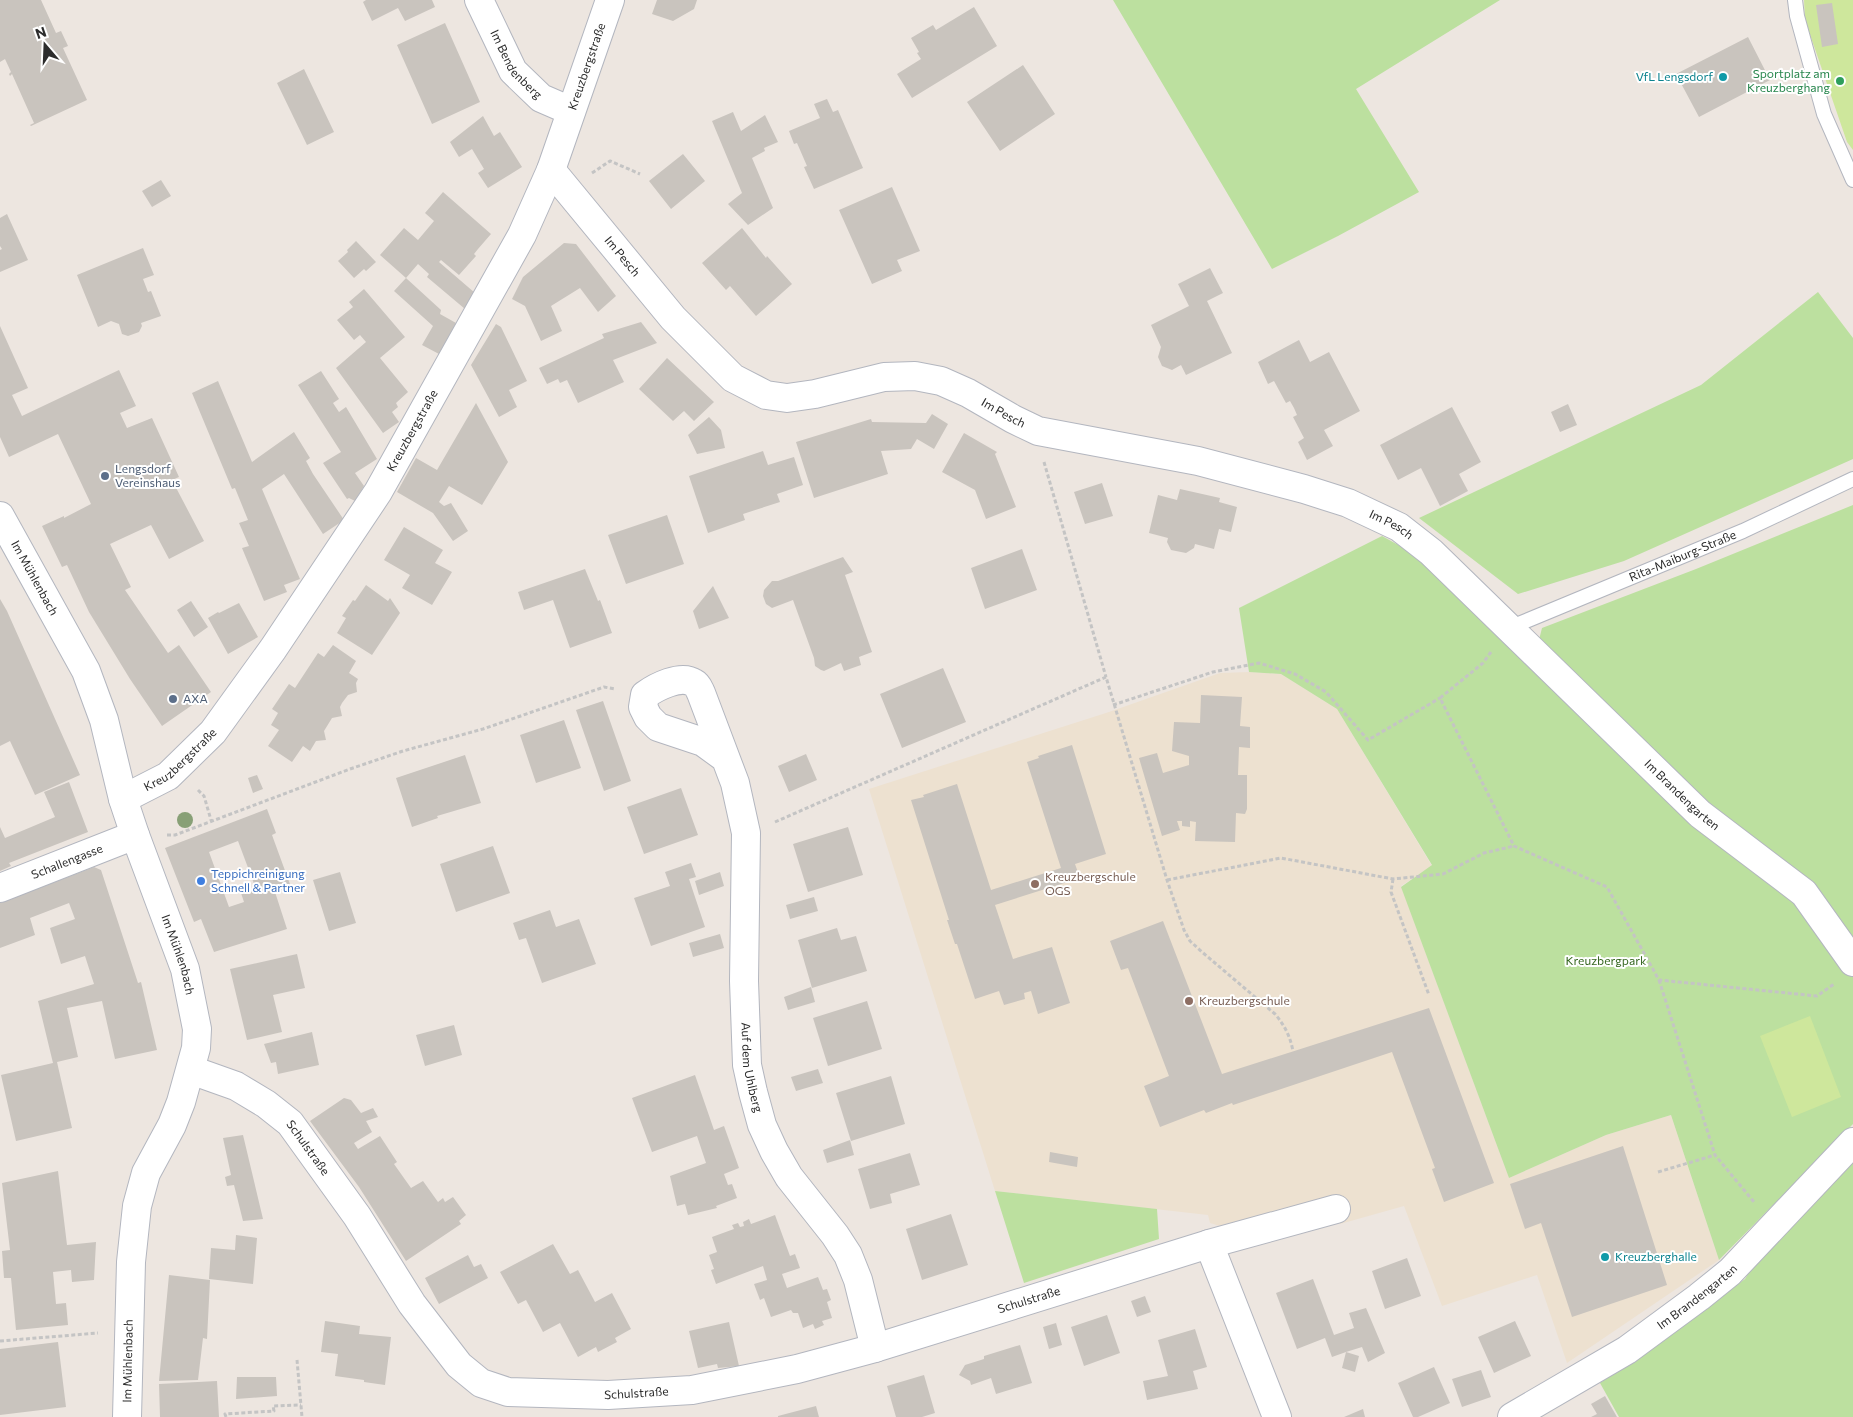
<svg xmlns="http://www.w3.org/2000/svg" width="1853" height="1417" viewBox="0 0 1853 1417" font-family="Commissioner,sans-serif">
<rect width="100%" height="100%" fill="#ede6e0"/>
<path fill="#ede1d0" d="M1250 672 1281 674 1337 709 1432 866 1401 886 1509 1178 1606 1135 1671 1115 1719 1260 1567 1363 1537 1275 1442 1306 1404 1206 1340 1224 1334 1201 1223 1227 1210 1223 1208 1215 995 1191 869 789 1109 712 1220 673Z"/>
<path fill="#bce09f" d="M1113 0H1500L1356 89 1419 192 1338 236 1272 269Z
M1818 292 1853 338V459L1624 561 1518 594 1419 518 1701 385Z
M1853 505V939L1705 805 1538 644 1542 628 1696 569Z
M1382 536 1411 552 1512 651 1698 822 1797 899 1853 974V1124L1719 1260 1671 1115 1606 1135 1509 1178 1401 887 1432 865 1337 709 1281 674 1249 672 1239 608Z
M1853 1160V1417H1619L1600 1383 1745 1279 1755 1262Z
M995 1191 1157 1209 1159 1239 1024 1283Z"/>
<path fill="#cee79c" d="M1804 0H1853V150L1847 142 1805 20Z
M1810 1016 1841 1097 1792 1117 1760 1036Z"/>
<path fill="#c9c4be" fill-rule="evenodd" d="M0 0H41L56 33 61 31 68 46 63 48 87 100 31 126 30 125 34 123 12 74 10 76 9 74 11 72 5 59 0 62Z
M366 0H432L435 7 405 21 398 8 372 21 363 2Z
M657 0H697L694 9 673 21 652 14Z
M1832 3 1838 44 1822 47 1816 5Z
M974 7 997 46 912 98 897 74 921 59 917 53 919 52 911 38 933 25 936 30Z
M445 23 480 102 432 124 397 45Z
M1748 37 1770 80 1699 117 1676 74Z
M1023 65 1055 114 1000 151 967 102Z
M304 69 334 132 307 145 277 83Z
M827 99 833 112 838 110 863 168 814 189 804 167 807 166 797 143 794 144 789 131 820 118 814 104Z
M733 112 741 131 765 115 778 142 764 148 765 151 752 158 773 208 748 225 728 204 742 193 712 121Z
M483 116 494 136 500 132 522 167 488 188 478 173 484 169 472 149 459 157 450 142Z
M683 154 705 181 671 209 649 181Z
M161 180 171 196 152 207 142 191Z
M892 187 920 251 897 260 902 271 872 284 839 210Z
M443 192 491 234 478 249 474 254 476 256 459 275 441 260 439 262 475 293 465 309 427 277 429 274 418 264 406 278 441 310 440 314 456 323 439 354 422 345 433 326 394 291 406 278 380 255 404 228 418 240 434 221 425 213Z
M7 214 28 260 0 272V250L2 249 0 246V218Z
M742 228 766 258 767 256 792 284 756 316 730 286 726 290 702 263Z
M356 241 376 262 366 271 364 269 354 278 338 261 348 252 347 250Z
M564 243 576 244 616 296 598 312 580 288 551 306 562 331 541 341 525 306 512 299 523 277Z
M143 248 154 275 143 279 148 292 151 291 161 316 141 323 142 326 139 332 128 336 122 334 119 324 111 321 98 327 77 275Z
M1210 268 1223 293 1207 301 1232 353 1186 375 1181 365 1172 370 1162 366 1158 357 1161 347 1151 325 1189 306 1178 284Z
M364 289 405 337 380 358 408 392 396 403 398 407 392 412 399 422 383 433 336 368 366 342 360 335 354 340 337 320 353 307 349 302Z
M641 322 657 343 613 360 624 382 578 403 567 380 560 383 558 379 547 384 539 368 604 338 602 334Z
M496 324 501 327 527 381 509 390 517 407 499 417 471 365Z
M0 326 28 388 12 395 22 416 119 370 136 406 120 413 127 428 152 418 179 477 172 480 204 541 169 559 151 525 110 544 131 587 125 590 168 653 179 645 211 692 162 726 130 679 89 612 67 565 62 567 42 526 64 516V518L91 504 58 434 9 457 0 437Z
M1299 340 1310 362 1329 352 1360 411 1324 430 1333 446 1307 460 1298 442 1304 438 1293 417 1297 415 1294 408 1290 401 1286 403 1274 381 1268 384 1258 362Z
M667 358 714 402 694 421 684 411 673 421 639 389Z
M321 371 339 399 333 403 339 412 346 407 377 459 355 473 364 486 355 501 349 498 347 499 323 463 341 452 298 385Z
M218 381 252 462 294 432 310 458 306 461 313 474 344 520 323 534 284 474 262 489 300 579 284 585 287 592 264 601 242 548 249 546 239 523 248 520 235 488 232 489 192 393Z
M476 403 508 462 482 505 449 486 439 502 444 506 451 503 468 531 453 541 433 513 397 492 416 458 437 470Z
M1568 404 1577 425 1560 432 1551 412Z
M1452 407 1481 462 1459 474 1468 491 1440 506 1421 468 1398 480 1380 445Z
M932 414 948 424 934 449 917 439 911 449 881 451 888 474 814 498 796 442 871 419 872 422 926 423Z
M709 417 721 430 725 448 697 454 688 435Z
M964 433 997 452 995 454 1016 507 986 519 975 490 942 472Z
M763 451 768 465 794 457 803 485 777 494 780 502 743 514 745 520 708 533 689 476Z
M1102 483 1113 516 1085 524 1074 492Z
M1180 489 1220 498 1219 502 1237 507 1231 532 1219 529 1214 549 1195 544 1194 548 1186 553 1171 550 1167 542 1168 538 1149 533 1158 495 1177 500Z
M667 515 684 564 626 584 608 535Z
M404 527 443 550 435 563 452 572 432 605 402 588 410 575 384 560Z
M1022 549 1037 590 985 609 971 568Z
M843 557 853 572 845 575 872 652 859 657 861 665 844 671 841 663 824 671 821 670 815 666 814 658 793 600 772 608 766 604 763 596 764 590 772 581H778Z
M585 569 598 601 600 600 612 633 570 648 553 600 524 610 518 592Z
M366 585 388 601 390 598 400 613 372 655 337 633 346 618 342 616 353 600 355 601Z
M713 586 729 618 699 629 693 611Z
M0 599 7 611 80 775 35 795 10 741 0 746Z
M191 601 208 627 194 637 177 610Z
M239 603 258 637 228 654 208 618 218 612 219 613Z
M333 645 356 661 349 673 358 679 356 683 357 692 348 695 342 703 340 707 342 716 332 718 324 731 326 740 316 741 310 751 303 746 292 762 268 746 279 730 271 725 278 713 272 709 289 684 295 688 318 653 324 657Z
M943 668 966 722 902 748 880 694Z
M1201 695 1242 697 1240 726 1250 727V748L1239 747 1238 775H1247V809L1245 814 1236 813 1235 842 1195 841 1196 822 1190 821V827L1182 826V821H1177L1180 830 1162 836 1139 758 1157 753 1163 773 1189 765V756L1172 751 1174 722 1200 723Z
M603 701 631 781 604 791 576 710Z
M564 720 581 768 536 783 520 735Z
M1072 745 1106 854 1075 864 1080 878 995 905 1013 959 1052 947 1070 1003 1038 1014 1031 991 1024 993 1025 999 1004 1005 999 991 975 999 957 944H955L947 920H949L911 800 924 797 923 795 957 784 991 890 1061 868 1027 762 1039 758 1038 756Z
M806 754 817 780 789 792 778 766Z
M465 755 481 803 437 816 438 818 412 827 396 778Z
M257 775 263 789 253 793 248 778Z
M69 782 88 832 9 863 11 866 0 871V827L5 838 55 817 44 792Z
M681 788 698 835 644 854 627 807Z
M267 809 276 833 272 835 291 887 275 892 287 929 214 952 201 919 194 922 165 848ZM238 841 256 889 241 893 244 902 229 907 209 852Z
M848 827 863 875 808 892 793 844Z
M493 846 510 893 456 912 440 864Z
M691 863 696 877 689 879 705 927 651 946 634 898 670 886 665 872Z
M94 867 101 870 138 983 141 982 157 1050 115 1059 102 1001 67 1008 78 1057 57 1062 72 1128 16 1141 1 1075 53 1063 38 1001 94 984 85 956 61 964 50 928 75 919 69 903 30 918 35 935 0 948V903Z
M340 872 356 923 329 931 313 880Z
M720 872 724 886 699 895 695 881Z
M814 897 818 911 790 919 786 905Z
M550 910 556 927 579 919 596 964 542 983 526 938 519 940 513 923Z
M1163 921 1222 1074 1429 1008 1494 1183 1444 1202 1432 1169 1435 1168 1392 1052 1233 1105 1232 1103 1206 1113 1204 1110 1160 1127 1144 1086 1169 1076 1128 968 1121 970 1110 941Z
M837 928 841 940 856 936 867 971 812 988 798 940Z
M720 934 724 948 693 957 689 943Z
M297 954 305 988 273 995 282 1032 247 1040 230 969Z
M811 987 815 1002 788 1010 784 997Z
M867 1001 882 1049 828 1066 813 1018Z
M454 1025 462 1055 425 1066 416 1035Z
M312 1032 319 1065 278 1074 276 1062 271 1063 264 1044Z
M818 1069 823 1083 796 1091 791 1077Z
M695 1075 714 1130 724 1126 739 1168 724 1174 728 1185 732 1184 737 1198 716 1206 717 1208 688 1215 685 1204 677 1206 670 1176 706 1163 697 1136 652 1152 632 1098Z
M891 1076 905 1124 851 1141 836 1093Z
M344 1098 351 1100 361 1113 373 1108 378 1117 366 1121 372 1132 354 1143 358 1149 380 1136 397 1162 394 1164 411 1188 423 1181 438 1202 443 1198 445 1202 453 1197 466 1215 459 1221 461 1224 406 1261 359 1187 310 1121Z
M243 1135 263 1219 243 1221 234 1185 227 1186 225 1177 231 1175 223 1138Z
M850 1140 854 1155 827 1163 823 1150Z
M1623 1146 1667 1285 1572 1317 1541 1223 1525 1229 1510 1184Z
M1050 1152 1078 1157 1077 1167 1049 1162Z
M910 1153 920 1185 890 1194 892 1203 870 1209 858 1169Z
M58 1171 67 1245 96 1242 94 1280 72 1282 71 1270 53 1272 56 1304 66 1303 68 1325 16 1330 11 1278H4L2 1251 10 1250 2 1183Z
M951 1214 968 1265 922 1280 906 1229Z
M775 1215 790 1256 795 1254 800 1268 782 1274 787 1288 818 1277 823 1290 827 1289 831 1300 827 1302 832 1318 822 1321 824 1325 815 1329 813 1324 803 1328 798 1313H793L791 1310 771 1317 764 1298 760 1300 754 1284 767 1280 763 1266 716 1284 711 1270 714 1269 709 1255 717 1252 712 1237 734 1229 732 1225 738 1223 740 1227 744 1226 743 1222 749 1219 751 1224Z
M236 1235 257 1238 253 1284 209 1279 211 1248 235 1250Z
M553 1244 570 1274 578 1270 595 1302 612 1293 631 1329 615 1338 617 1342 598 1352 596 1347 578 1357 560 1323 543 1332 526 1300 518 1304 500 1272Z
M468 1255 474 1267 481 1264 488 1278 439 1304 425 1278Z
M1407 1258 1421 1296 1385 1309 1372 1271Z
M169 1275 210 1280 207 1339 203 1338 198 1380 159 1381Z
M1313 1279 1334 1335 1354 1328 1349 1313 1366 1308 1385 1353 1368 1362 1362 1347 1346 1352 1359 1356 1355 1372 1342 1368 1346 1352 1332 1357 1325 1338 1297 1349 1276 1293Z
M1145 1296 1151 1312 1137 1317 1131 1301Z
M1107 1315 1120 1353 1084 1366 1071 1327Z
M325 1321 360 1326 359 1334 391 1337 385 1385 364 1382V1380L335 1376 338 1354 321 1352Z
M1515 1321 1531 1356 1494 1373 1478 1337Z
M729 1322 739 1366 718 1368 717 1364 698 1368 689 1331Z
M1056 1323 1062 1345 1049 1349 1043 1327Z
M1195 1329 1207 1367 1193 1371 1198 1389 1147 1400 1143 1381 1168 1376 1158 1340Z
M58 1342 66 1407 0 1415V1349Z
M1020 1345 1032 1383 996 1394 991 1378 971 1385 970 1381 959 1375 965 1365 984 1359V1356Z
M1434 1367 1450 1403 1418 1417H1413L1398 1383Z
M1481 1370 1491 1397 1462 1407 1452 1379Z
M924 1375 935 1413 922 1417H896L887 1386Z
M237 1377H276L277 1396 236 1399Z
M217 1381 219 1417H160L159 1384Z
M1605 1396 1617 1417H1591L1597 1414 1591 1404Z
M816 1406 819 1417H778V1416Z
M1363 1409 1365 1417H1344Z"/>
<g fill="none" stroke-linecap="round" stroke-linejoin="round">
<g stroke="#b3b6bf" stroke-width="16">
<g id="service">
<path d="M1795 0 1797 16 1824 114 1853 180"/>
<path id="s1" d="M1509 628 1743 531 1853 479"/>
</g>
</g>
<g stroke="#b3b6bf" stroke-width="30">
<g id="minor">
<path id="s2" d="M479 0 513 71 541 98 571 111"/>
<path id="s3" d="M551 170 673 318 733 378 766 395 787 398 815 394 884 377 915 376 941 381 968 393 1013 419 1038 431 1198 461 1304 489 1348 503 1399 527 1431 552 1700 814 1804 893 1853 962"/>
<path id="s4" d="M725 758 703 742 658 727 648 717 643 707 645 695C656 687 681 674 694 683 698 685 699 689 701 693L735 783 746 833 744 981 747 1065 753 1092 762 1125 774 1151 789 1177 835 1235 848 1255 858 1280 875 1348"/>
<path id="s5" d="M123 799 168 776 213 732 273 649 378 492 522 235 551 170 610 0"/>
<path id="s6" d="M0 888 135 835"/>
<path id="s7" d="M191 1070 236 1086 266 1104 290 1123 357 1216 412 1304 459 1365 481 1383 508 1392 608 1395 692 1390 797 1369 875 1348 1209 1244 1277 1417"/>
<path d="M1209 1244 1336 1209"/>
<path id="s8" d="M1512 1417 1627 1350 1699 1297 1730 1272 1853 1142"/>
</g>
</g>
<g stroke="#b3b6bf" stroke-width="30">
<g id="tertiary">
<path id="s9" d="M0 516 86 671 104 720 123 799 135 835 185 969 197 1029 196 1048 181 1102 172 1125 146 1173 137 1206 131 1262 127 1417"/>
</g>
</g>
<path stroke="#c4c4c4" stroke-width="3" stroke-dasharray="4 2.5" stroke-linecap="butt" d="M592 173 610 161 640 174
M1044 462 1106 677
M1491 652 1483 663 1440 698 1514 846 1607 887 1659 980 1817 996 1834 984
M1113 705 1213 672 1259 663 1295 674 1326 692 1368 740 1440 698
M198 790 204 796 211 820
M775 822 1106 677 1167 880 1184 930 1190 941 1202 952 1275 1014C1285 1026 1290 1036 1293 1051
M167 835H175L350 769 403 751 483 729 604 687 615 689
M1393 879 1391 892 1429 995
M1167 880 1281 858 1393 879 1443 874 1484 853 1514 846
M1659 980 1715 1155 1754 1202
M1658 1172 1715 1155
M0 1341 98 1333
M297 1360 302 1417
M226 1417 225 1414 274 1411 273 1406 301 1405"/>
<use href="#service" stroke="#fff" stroke-width="14"/>
<use href="#minor" stroke="#fff" stroke-width="28"/>
<use href="#tertiary" stroke="#fff" stroke-width="28"/>
</g>
<circle fill="#88a076" cx="185" cy="820" r="8"/>
<g fill="#0f9aa8" stroke="#fff" stroke-width="2">
<circle cx="1723" cy="77" r="5"/>
<circle cx="1605" cy="1257" r="5"/>
</g>
<circle fill="#2e9e5b" stroke="#fff" stroke-width="2" cx="1840" cy="81" r="5"/>
<g fill="#5c6f8a" stroke="#fff" stroke-width="2">
<circle cx="105" cy="476" r="5"/>
<circle cx="173" cy="699" r="5"/>
</g>
<circle fill="#3f7fe0" stroke="#fff" stroke-width="2" cx="201" cy="881" r="5"/>
<g fill="#8d6e63" stroke="#fff" stroke-width="2">
<circle cx="1035" cy="884" r="5"/>
<circle cx="1189" cy="1001" r="5"/>
</g>
<g text-anchor="middle" stroke-width="4" stroke-linejoin="round" paint-order="stroke">
<g font-size="12" fill="#2c2c2c" stroke="#fff">
<text dy="4" stroke="none"><textPath href="#s2" startOffset="75">Im Bendenberg</textPath></text>
<text dy="4" stroke="none"><textPath href="#s5" startOffset="880">Kreuzbergstraße</textPath></text>
<text dy="4" stroke="none"><textPath href="#s3" startOffset="112">Im Pesch</textPath></text>
<text dy="4" stroke="none"><textPath href="#s3" startOffset="562">Im Pesch</textPath></text>
<text dy="4" stroke="none"><textPath href="#s5" startOffset="475">Kreuzbergstraße</textPath></text>
<text dy="4" stroke="none"><textPath href="#s3" startOffset="968">Im Pesch</textPath></text>
<text dy="4" stroke="none"><textPath href="#s1" startOffset="188">Rita-Maiburg-Straße</textPath></text>
<text dy="4" stroke="none"><textPath href="#s9" startOffset="71">Im Mühlenbach</textPath></text>
<text dy="4" stroke="none"><textPath href="#s5" startOffset="70">Kreuzbergstraße</textPath></text>
<text dy="4" stroke="none"><textPath href="#s3" startOffset="1366">Im Brandengarten</textPath></text>
<text dy="4" stroke="none"><textPath href="#s6" startOffset="72">Schallengasse</textPath></text>
<text dy="4" stroke="none"><textPath href="#s9" startOffset="476">Im Mühlenbach</textPath></text>
<text dy="4" stroke="none"><textPath href="#s4" startOffset="560">Auf dem Uhlberg</textPath></text>
<text dy="4" stroke="none"><textPath href="#s7" startOffset="144">Schulstraße</textPath></text>
<text dy="4" stroke="none"><textPath href="#s8" startOffset="221">Im Brandengarten</textPath></text>
<text dy="4" stroke="none"><textPath href="#s7" startOffset="999">Schulstraße</textPath></text>
<text transform="translate(128 1361) rotate(-89)" y="4">Im Mühlenbach</text>
<text dy="4" stroke="none"><textPath href="#s7" startOffset="594">Schulstraße</textPath></text>
</g>
<g font-size="12" fill="#27864d" stroke="#fff" text-anchor="end">
<text x="1830" y="78">Sportplatz am<tspan x="1830" dy="14">Kreuzberghang</tspan></text>
</g>
<g font-size="12" fill="#0d838f" stroke="#fff" text-anchor="end">
<text x="1713" y="81">VfL Lengsdorf</text>
<text x="1615" y="1261" text-anchor="start">Kreuzberghalle</text>
</g>
<g font-size="12" fill="#4e5e75" stroke="#fff" text-anchor="start">
<text x="115" y="473">Lengsdorf<tspan x="115" dy="14">Vereinshaus</tspan></text>
<text x="183" y="703">AXA</text>
</g>
<g font-size="12" fill="#366cbe" stroke="#fff" text-anchor="start">
<text x="211" y="878">Teppichreinigung<tspan x="211" dy="14">Schnell &amp; Partner</tspan></text>
</g>
<g font-size="12" fill="#785e54" stroke="#fff" text-anchor="start">
<text x="1045" y="881">Kreuzbergschule<tspan x="1045" dy="14">OGS</tspan></text>
<text x="1199" y="1005">Kreuzbergschule</text>
</g>
<g font-size="12" fill="#35661f" stroke="#fff">
<text x="1606" y="965">Kreuzbergpark</text>
</g>
</g>
<g transform="translate(45 45) rotate(341)" stroke="#ffffff" stroke-width="4" paint-order="stroke">
<path d="M0-4L9 19L0 12L-9 19Z" fill="#2c2c2c"/>
<text y="-8" font-size="14" font-weight="bold" text-anchor="middle" fill="#2c2c2c">N</text>
</g>
</svg>
